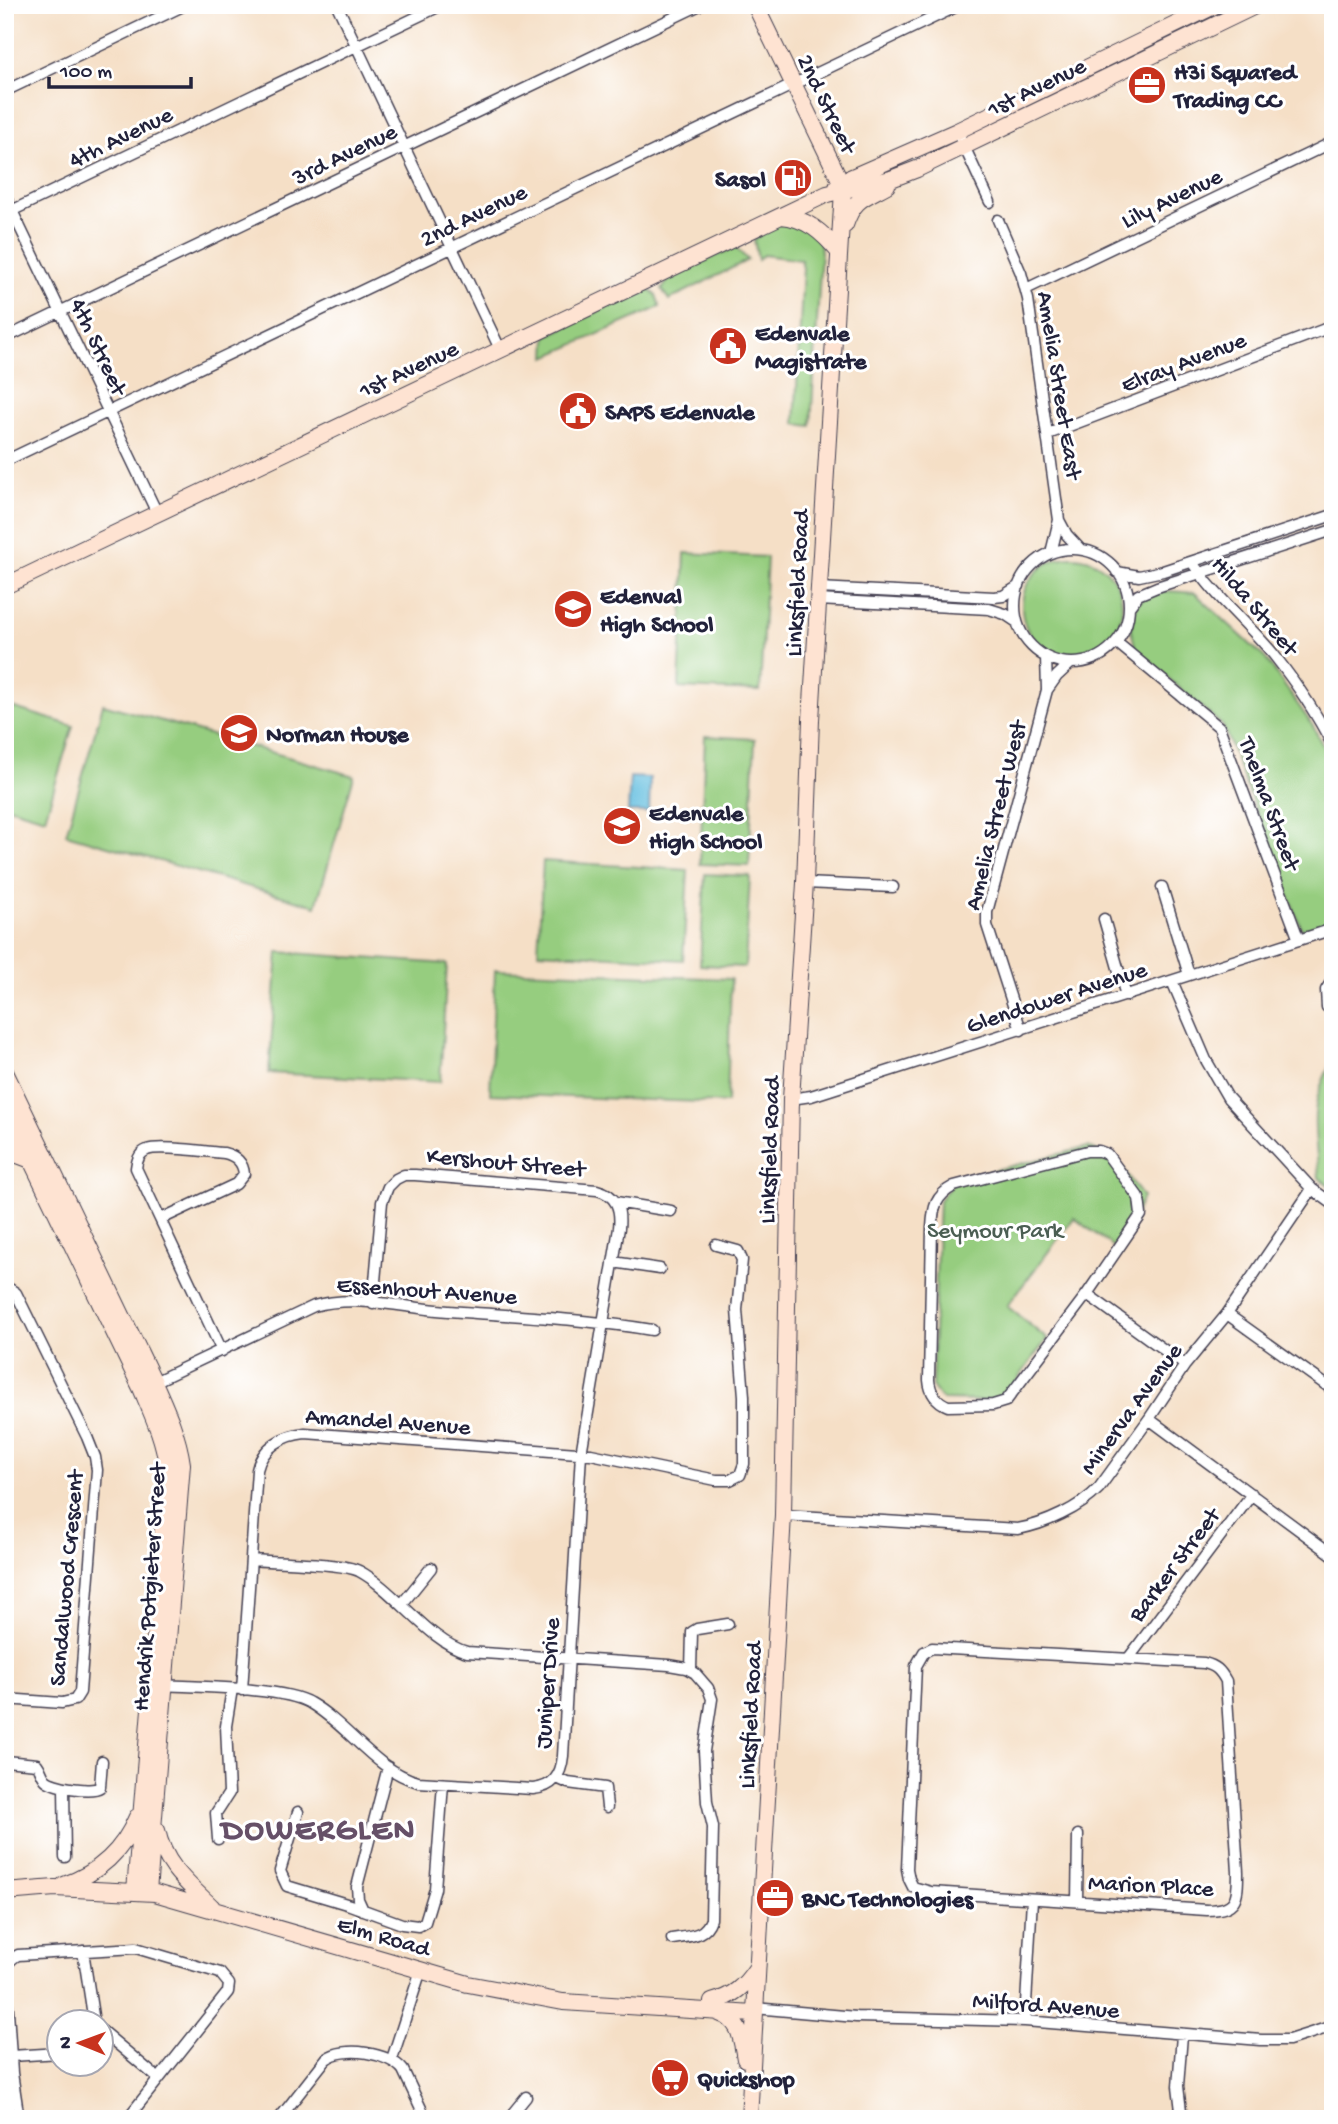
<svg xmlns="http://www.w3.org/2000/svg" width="1338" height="2124" viewBox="0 0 1338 2124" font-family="'Gochi Hand',sans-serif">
<rect width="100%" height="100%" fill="#fff"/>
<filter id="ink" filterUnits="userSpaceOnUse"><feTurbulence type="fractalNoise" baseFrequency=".0143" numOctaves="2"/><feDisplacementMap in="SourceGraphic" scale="14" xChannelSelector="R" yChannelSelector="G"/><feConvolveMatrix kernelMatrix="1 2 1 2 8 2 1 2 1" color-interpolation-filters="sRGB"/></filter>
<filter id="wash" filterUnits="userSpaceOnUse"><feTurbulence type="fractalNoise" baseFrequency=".00686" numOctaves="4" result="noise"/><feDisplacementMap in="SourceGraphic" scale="28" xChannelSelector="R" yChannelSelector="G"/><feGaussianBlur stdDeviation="1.57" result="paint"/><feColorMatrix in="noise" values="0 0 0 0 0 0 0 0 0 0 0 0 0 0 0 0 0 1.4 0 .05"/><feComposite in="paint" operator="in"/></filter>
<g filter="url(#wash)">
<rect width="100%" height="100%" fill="#f5dfc6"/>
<path fill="#96cd7f" stroke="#5c785d" stroke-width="2" d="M778 220 819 232 821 253 811 426 795 424 803 268 801 260 763 255 758 260 754 240Z
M735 247 748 260 669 300 662 289 672 276Z
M646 288 656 295 660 307 546 357 547 336Z
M685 553 767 557 760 691 679 688Z
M1022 607a50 50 0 1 1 100 0a50 50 0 1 1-100 0Z
M1170 591 1195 593 1265 658 1313 726 1333 766V920L1302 930 1223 726 1136 650 1131 630 1136 605 1146 596Z
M103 704 354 776 316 906 66 834Z
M5 705 73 726 45 818 5 806Z
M705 736 755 739 749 866 700 864Z
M543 861 688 870 683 960 538 952Z
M705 874 750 876 745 967 700 965Z
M278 952 447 964 440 1082 269 1073Z
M495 970 731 979 727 1103 490 1094Z
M1333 1060V1188L1319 1178C1315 1128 1307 1106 1333 1060Z
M1088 1147 1115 1158 1143 1197 1119 1251 1074 1218 1007 1306 1047 1339 1004 1398 984 1401 942 1400 932 1386 939 1200 955 1180Z"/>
<path fill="#61bddf" stroke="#42708d" stroke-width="2" d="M630 777 650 778 649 812H628Z"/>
</g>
<g filter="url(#ink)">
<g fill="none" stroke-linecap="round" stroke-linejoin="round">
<g stroke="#423e50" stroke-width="13">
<path id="street" d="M337 5 500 349
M5 91 185 5
M957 131 990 202
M5 196 157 513
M5 214 442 5
M998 220 1021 273 1028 299 1059 520 1067 535 1080 549
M1026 289 1333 142
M5 338 700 5
M1048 434 1333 326
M5 461 960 5
M1015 606a57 57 0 1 1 114 0a57 57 0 1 1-114 0Z
M1051 553 1059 520
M1192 562C1215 597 1248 623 1274 655 1296 683 1317 714 1333 746
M1117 572 1139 576 1163 571 1333 515
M819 588 994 597 1003 596 1019 586
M818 600 989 609 1005 614 1017 622
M1129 607 1138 595 1157 587 1333 530
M1116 642 1219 727 1299 940
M1047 690 1057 676 1071 663
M805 883 893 887
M1162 887 1189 975
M1104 919 1126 996
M1172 981 1206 1060 1228 1098 1312 1189 1333 1204
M1327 1007 1326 990 1333 979
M1021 1030 987 925V912L1047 690 1046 657
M791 1099 811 1096 1333 929
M616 1202 671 1211
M161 1219 236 1184 244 1174C243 1162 236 1156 224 1153 209 1152 158 1145 147 1150 139 1153 137 1160 136 1168L222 1351
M613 1262 660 1269
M5 1286 16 1293 87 1437 95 1457 97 1470 80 1692 75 1700 62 1703 5 1699
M1087 1294 1141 1215 1139 1198 1107 1154 1099 1151H1087L954 1186C935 1196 933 1208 932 1228L929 1380C930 1393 936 1401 948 1406L993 1405 1006 1401 1087 1294 1185 1365
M1227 1314 1333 1390
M150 1384 314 1306C352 1295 398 1306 437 1310 509 1316 580 1318 652 1330
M1149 1419 1333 1555
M783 1515 1018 1529C1045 1524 1080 1508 1099 1488L1149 1419 1185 1365 1227 1314 1312 1189
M251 1560C272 1562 343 1562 359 1571 395 1590 429 1642 467 1652L669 1665 686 1668 695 1673 708 1688 712 1699 704 1751 707 1802 713 1827 711 1919C705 1937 689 1936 672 1939
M402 1604 431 1568
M932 1648 1204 1663C1216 1666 1220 1670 1226 1681L1238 1872C1238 1898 1237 1910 1207 1910L931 1892 913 1887 909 1879 907 1869 916 1666 924 1652Z
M1128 1659 1252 1494
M691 1670 692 1632 697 1629 728 1624
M161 1685C194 1687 284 1687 310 1703 348 1725 375 1770 418 1782L533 1789C553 1787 561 1776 563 1756L581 1454 619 1228C621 1209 617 1195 597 1190L415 1175H404L396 1179 388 1187 382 1202 373 1304
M242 1690 257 1470C262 1447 284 1435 305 1433L591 1454 716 1480H730L740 1475 744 1464V1396L737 1310 742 1260 738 1251 716 1245
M5 1761 37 1764C41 1769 41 1774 45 1779 52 1787 92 1793 100 1787L102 1761
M557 1778 568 1783 605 1788 607 1807
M64 1787 65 1857
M298 1812 280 1871 287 1886 350 1905 402 1924 418 1926 425 1922 435 1889 443 1784
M218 1839 216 1813 229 1793 226 1726 232 1689
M1077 1901 1078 1835
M363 1910 358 1899 357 1887 388 1767
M83 1951 94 2022
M754 2008 856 2017 1025 2021 1261 2040H1289L1333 2026
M1025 2021 1032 1899
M102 2031 159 2079
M1182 2035 1178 2086 1182 2119
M11 2056 60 2053
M392 2059 421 1970
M19 2119 12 2073 6 1979C6 1966 6 1962 18 1955L136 1948 220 1973 229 1984 228 1992 127 2119
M279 2119 326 2059C344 2045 390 2053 403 2070L426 2119
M508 2119 526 2097"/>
</g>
<g stroke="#423e50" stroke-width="18">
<path id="secondary" d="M837 187 852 177 957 131 1216 5
M781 216C807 218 823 233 839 252
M845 225C854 198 864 198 887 185
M5 586 827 194 891 179 917 169 1257 5
M5 1072 154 1382C166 1409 178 1435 182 1464L148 1892
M5 1106 141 1388C152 1414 164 1438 167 1466L152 1685 135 1891
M5 1150 31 1160
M157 1830C164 1865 188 1884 212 1907
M64 1885C99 1873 123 1851 137 1817
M5 1892 55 1888 155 1893 468 1984 563 2002 754 2014
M712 2002C733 1996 744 1987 756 1969
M719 2013C741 2021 741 2038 745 2059
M749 2119 783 1515 791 1099 805 883 811 720 843 190 841 182 755 5"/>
</g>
<use href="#street" stroke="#fff" stroke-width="10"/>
<use href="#secondary" stroke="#fee3d2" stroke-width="16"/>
</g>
</g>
<defs>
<g id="office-disc" transform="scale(2.0125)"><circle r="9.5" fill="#c8321e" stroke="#fff"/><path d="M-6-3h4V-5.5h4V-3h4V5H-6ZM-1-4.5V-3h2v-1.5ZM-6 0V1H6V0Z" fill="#fff"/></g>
<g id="fuel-disc" transform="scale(2.0125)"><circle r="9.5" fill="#c8321e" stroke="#fff"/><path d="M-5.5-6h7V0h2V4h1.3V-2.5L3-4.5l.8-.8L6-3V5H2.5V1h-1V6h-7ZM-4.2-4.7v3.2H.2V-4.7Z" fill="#fff"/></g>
<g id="civic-disc" transform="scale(2.0125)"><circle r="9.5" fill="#c8321e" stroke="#fff"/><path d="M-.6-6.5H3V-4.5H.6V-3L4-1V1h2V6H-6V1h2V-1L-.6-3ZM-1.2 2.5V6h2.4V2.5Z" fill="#fff"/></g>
<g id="school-disc" transform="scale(2.0125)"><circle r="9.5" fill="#c8321e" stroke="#fff"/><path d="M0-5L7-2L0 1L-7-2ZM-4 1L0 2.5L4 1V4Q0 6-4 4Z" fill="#fff"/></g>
<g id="supermarket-disc" transform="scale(2.0125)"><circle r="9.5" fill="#c8321e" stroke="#fff"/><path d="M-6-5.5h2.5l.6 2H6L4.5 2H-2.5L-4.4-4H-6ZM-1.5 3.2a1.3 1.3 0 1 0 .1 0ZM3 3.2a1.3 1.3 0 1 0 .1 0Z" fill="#fff"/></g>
</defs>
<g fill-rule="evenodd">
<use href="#office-disc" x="1147" y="85"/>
<use href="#fuel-disc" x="793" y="178"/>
<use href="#civic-disc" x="728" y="346"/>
<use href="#civic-disc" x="578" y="411"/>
<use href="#school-disc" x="573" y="609"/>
<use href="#school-disc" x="239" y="733"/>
<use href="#school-disc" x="622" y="826"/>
<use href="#office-disc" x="775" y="1898"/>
<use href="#supermarket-disc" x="670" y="2078"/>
</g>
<g text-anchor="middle" stroke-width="6" stroke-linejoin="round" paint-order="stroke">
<g font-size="24" font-weight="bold" fill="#22223b" stroke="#fff" text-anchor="start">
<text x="1174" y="79">H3i Squared<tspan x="1174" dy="28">Trading CC</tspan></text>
<text x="766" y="186" text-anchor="end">Sasol</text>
<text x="755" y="340">Edenvale<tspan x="755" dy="28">Magistrate</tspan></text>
<text x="605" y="419">SAPS Edenvale</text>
<text x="600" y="603">Edenval<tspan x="600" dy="28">High School</tspan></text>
<text x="266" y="741">Norman House</text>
<text x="649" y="820">Edenvale<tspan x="649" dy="28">High School</tspan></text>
<text x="802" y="1906">BNC Technologies</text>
<text x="697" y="2086">Quickshop</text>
</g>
<g font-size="24" fill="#22223b" stroke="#fff">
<text transform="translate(1036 86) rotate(-26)" y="8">1st Avenue</text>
<text transform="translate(828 103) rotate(64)" y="8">2nd Street</text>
<text transform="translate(120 136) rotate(-26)" y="8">4th Avenue</text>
<text transform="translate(344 153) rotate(-26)" y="8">3rd Avenue</text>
<text transform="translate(1171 197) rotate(-26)" y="8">Lily Avenue</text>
<text transform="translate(473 214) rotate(-26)" y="8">2nd Avenue</text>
<text transform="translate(100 346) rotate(65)" y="8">4th Street</text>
<text transform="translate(1183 361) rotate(-21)" y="8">Elray Avenue</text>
<text transform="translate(408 368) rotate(-25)" y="8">1st Avenue</text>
<text transform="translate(1061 385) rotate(81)" y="8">Amelia Street East</text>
<text transform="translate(796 583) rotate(-87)" y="8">Linksfield Road</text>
<text transform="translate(1256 605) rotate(50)" y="8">Hilda Street</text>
<text transform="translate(1271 803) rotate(70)" y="8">Thelma Street</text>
<text transform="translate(994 815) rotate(-76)" y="8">Amelia Street West</text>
<text transform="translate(1056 996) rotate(-18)" y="8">Glendower Avenue</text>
<text transform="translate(768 1150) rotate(-88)" y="8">Linksfield Road</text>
<text transform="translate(506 1161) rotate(5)" y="8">Kershout Street</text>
<text transform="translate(427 1289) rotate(4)" y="8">Essenhout Avenue</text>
<text transform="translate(1130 1408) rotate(-54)" y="8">Minerva Avenue</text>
<text transform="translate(388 1420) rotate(4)" y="8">Amandel Avenue</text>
<text transform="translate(1173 1564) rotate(-53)" y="8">Barker Street</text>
<text transform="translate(65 1578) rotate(-85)" y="8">Sandalwood Crescent</text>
<text transform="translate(148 1587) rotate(-86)" y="8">Hendrik Potgieter Street</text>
<text transform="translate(546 1683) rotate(-86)" y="8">Juniper Drive</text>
<text transform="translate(749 1715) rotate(-87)" y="8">Linksfield Road</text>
<text transform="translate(1151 1884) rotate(3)" y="8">Marion Place</text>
<text transform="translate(384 1935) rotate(16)" y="8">Elm Road</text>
<text transform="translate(1046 2004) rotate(4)" y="8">Milford Avenue</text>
</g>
<g font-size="24" fill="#4b5e53" stroke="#fff">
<text x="995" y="1237">Seymour Park</text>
</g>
<g font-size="32" font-weight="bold" letter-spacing="2" fill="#665068" stroke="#fff">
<text x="319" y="1838">DOWERGLEN</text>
</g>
</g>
<rect width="1338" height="2124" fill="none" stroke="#fff" stroke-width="28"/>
<g transform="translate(80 2043) rotate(271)"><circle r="33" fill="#ffffff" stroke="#a7a7b1" stroke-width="2"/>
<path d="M0-5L12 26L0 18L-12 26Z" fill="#c8321e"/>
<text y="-10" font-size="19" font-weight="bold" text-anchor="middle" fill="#22223b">N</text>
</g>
<path d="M49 77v10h142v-10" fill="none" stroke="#22223b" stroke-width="3.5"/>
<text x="60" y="77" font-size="21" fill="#22223b" stroke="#ffffff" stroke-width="5" paint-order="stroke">100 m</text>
</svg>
